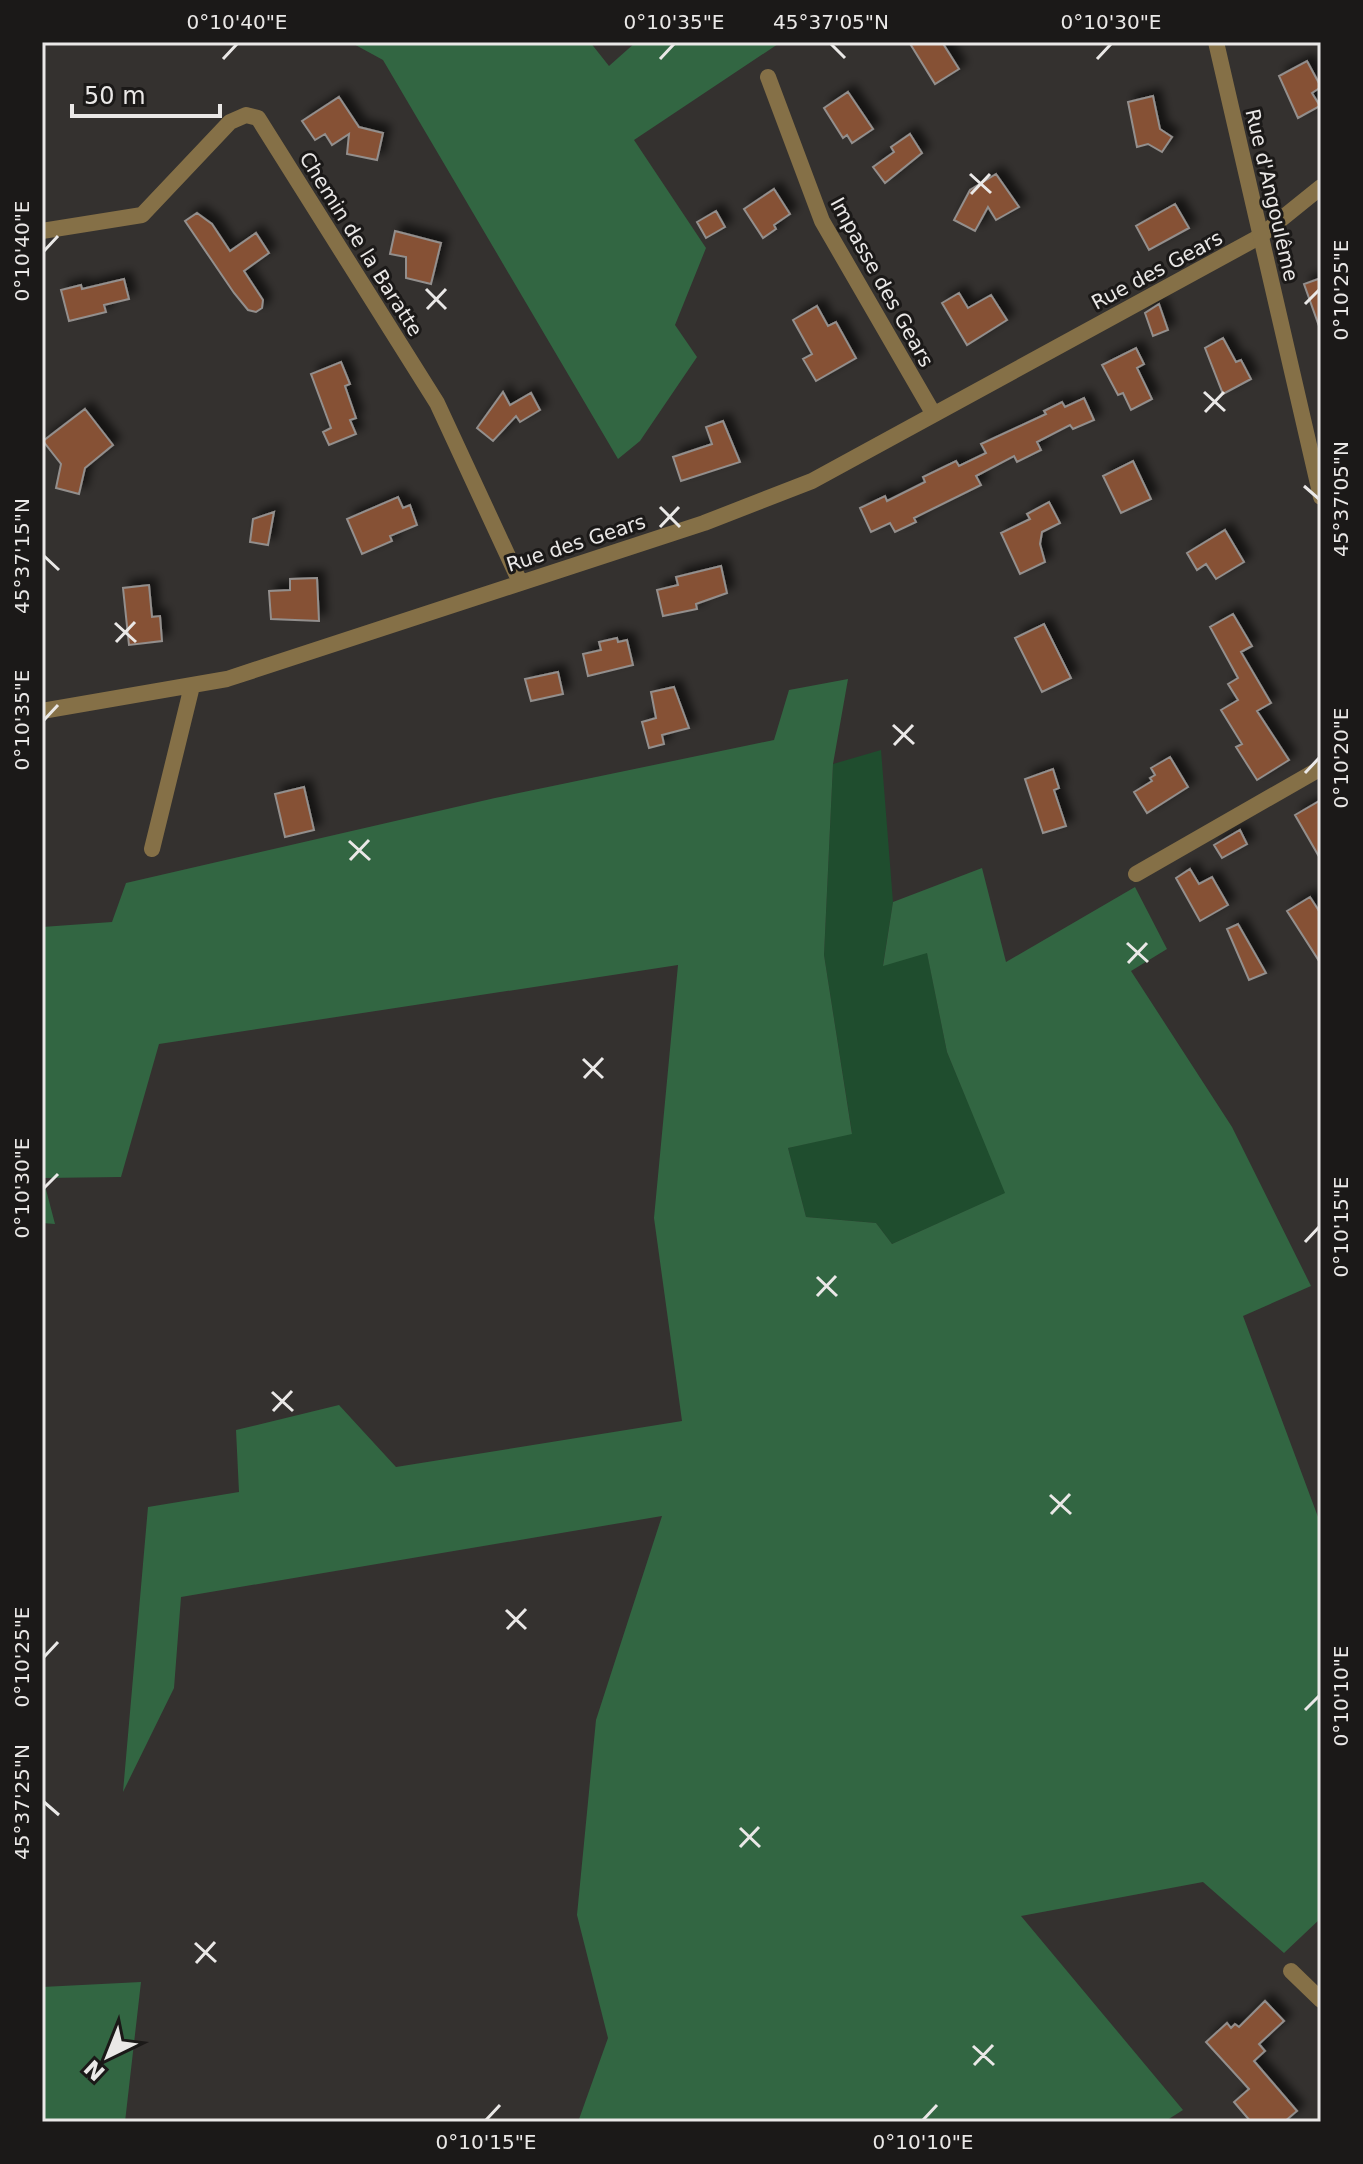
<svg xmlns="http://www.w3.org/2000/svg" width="1363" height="2164" viewBox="0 0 1363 2164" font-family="'DejaVu Sans',sans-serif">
<defs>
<filter id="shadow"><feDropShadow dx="7" dy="-7" stdDeviation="4" flood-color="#0009"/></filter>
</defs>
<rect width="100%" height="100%" fill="#34312f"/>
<path fill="#1f4d2e" d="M881 750 893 902 883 965 927 952 947 1052 1006 1193 892 1244 876 1223 806 1217 788 1148 852 1133 824 955 833 764Z"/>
<path fill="#326642" d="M350 42H590L609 66 636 42H781L634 140 706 248 675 325 697 357 640 441 618 459 383 60Z
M848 679 833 764 824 955 852 1134 788 1148 806 1217 876 1223 892 1244 1005 1193 947 1052 927 953 883 966 893 902 982 868 1006 962 1135 887 1167 949 1131 971 1232 1127 1311 1286 1243 1316 1321 1525V1918L1284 1953 1203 1882 1021 1916 1183 2110 1164 2122H578L608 2038 577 1915 596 1720 662 1516 181 1597 174 1688 123 1792 148 1507 239 1492 236 1430 339 1405 396 1467 682 1421 654 1218 678 965 159 1044 121 1177 43 1178 55 1224 42 1223V927L112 922 126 883 495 798 774 740 789 690Z
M141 1982 125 2122H42V1987Z"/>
<path fill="#865136" stroke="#938f8d" stroke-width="2" filter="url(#shadow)" d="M909 42H942L959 69 935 84Z
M1307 61 1321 87 1312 93 1320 106 1298 118 1279 76Z
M848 92 873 129 852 143 847 135 843 138 824 108Z
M1153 96 1160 129 1172 137 1162 152 1148 144 1137 147 1128 102Z
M339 97 359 127 383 133 377 160 347 154 349 134 332 145 325 134 315 140 302 121Z
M910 134 922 153 885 183 873 167 894 152 891 147Z
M996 174 1019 207 996 220 988 207 975 231 954 220 970 190Z
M774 189 790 214 774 225 776 229 763 238 744 209Z
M1175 204 1189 228 1149 250 1136 226Z
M716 211 725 227 706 238 697 222Z
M197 213 212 224 230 251 256 233 269 253 244 271 263 300 262 308 256 312 248 310 234 293 185 221Z
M395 231 441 243 431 284 406 278V257L390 254Z
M1321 278V326H1319L1304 284Z
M124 279 129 299 104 305 106 312 69 321 61 290 81 285 82 289Z
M959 293 968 308 991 295 1007 320 967 345 942 303Z
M1159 304 1168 330 1153 336 1145 313Z
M817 306 828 326 836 322 856 358 816 381 803 359 812 354 793 320Z
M1223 338 1236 362 1241 360 1251 379 1223 394 1205 348Z
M1136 348 1144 364 1137 368 1152 399 1131 410 1123 393 1118 395 1102 365Z
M341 362 350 384 345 386 356 418 350 420 356 434 329 445 323 432 331 428 311 374Z
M503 392 510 405 531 393 540 410 520 422 516 416 493 441 477 428Z
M1084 398 1094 420 1073 429 1070 425 1037 442 1041 450 1017 462 1014 456 976 476 981 485 914 518 916 522 895 532 890 523 871 532 860 508 885 496 887 501 925 482 923 477 956 461 959 466 986 453 981 444 1046 414 1044 411 1062 402 1065 407Z
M85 409 113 445 85 468 79 494 56 488 61 464 43 441Z
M723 421 740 462 681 481 673 457 712 444 706 427Z
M1133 461 1151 499 1121 513 1103 476Z
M398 497 403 508 410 505 417 525 390 536 392 541 362 554 347 519Z
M1049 502 1060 523 1042 532 1040 544 1045 562 1020 574 1001 533 1030 519 1027 514Z
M274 512 268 545 250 542 253 519Z
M1225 530 1244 562 1216 579 1206 564 1197 570 1187 553Z
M721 566 727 593 696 604 697 609 663 616 657 590 678 585 676 577Z
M317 578 319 621 271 619 269 591 290 590V579Z
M149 585 152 617 160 616 162 641 129 645 123 588Z
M1233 614 1252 646 1241 652 1271 703 1257 711 1289 760 1257 780 1236 747 1242 744 1221 710 1238 700 1228 684 1238 678 1210 627Z
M1044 624 1071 678 1042 692 1015 638Z
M617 638 618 642 627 640 633 665 588 676 583 654 601 650 599 642Z
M558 672 563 694 531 701 525 679Z
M674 687 689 728 662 735 664 744 649 748 642 722 656 718 651 692Z
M1170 757 1188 787 1147 813 1134 792 1152 781 1150 778 1155 775 1151 768Z
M1053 769 1059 788 1054 790 1066 826 1043 833 1025 779Z
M304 787 314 830 285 837 275 794Z
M1321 800V860L1295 815Z
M1240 830 1247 844 1222 858 1214 845Z
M1190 869 1199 884 1212 877 1228 905 1200 921 1176 878Z
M1310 897 1321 914V964L1287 911Z
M1238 924 1266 973 1249 980 1227 929Z
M1265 2001 1284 2021 1259 2044 1265 2051 1254 2061 1297 2111 1284 2122H1251L1234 2102 1249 2089 1206 2042 1227 2023 1231 2028 1235 2024 1239 2027Z"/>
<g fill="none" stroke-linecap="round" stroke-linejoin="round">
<path stroke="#857047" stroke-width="16" d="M768 77 822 221 933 413
M42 231 142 215 230 122 246 115 258 118 437 403 520 582
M42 711 227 679 704 523 812 481 1259 237 1321 187
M152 849 192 686
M1136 874 1321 768
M1291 1971 1321 2000"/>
<path stroke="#857047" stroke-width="16" d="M1216 42 1321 497"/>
</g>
<path fill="none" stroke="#eae8e7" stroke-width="3" d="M831 44 845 58M223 59 237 44M660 59 674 44M1097 59 1111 44M970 174 991 193M971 194 990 174M44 251 58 236M426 289 446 309M1305 304 1319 290M427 309 446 289M1204 392 1225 411M1205 412 1224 392M1304 486 1319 499M660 507 680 527M660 527 679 507M44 556 59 570M115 623 136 642M116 642 135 622M44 720 58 705M893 725 914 744M894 745 913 725M1305 773 1319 758M349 841 370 860M350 860 369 840M1127 943 1148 962M1128 963 1147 943M583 1059 603 1078M584 1078 603 1058M44 1188 58 1174M1305 1242 1319 1227M817 1277 837 1296M817 1296 836 1276M272 1392 293 1411M273 1411 292 1391M1050 1495 1071 1514M1051 1514 1070 1494M506 1610 526 1629M507 1629 526 1609M44 1657 58 1642M1305 1710 1319 1696M44 1802 59 1815M740 1828 760 1847M740 1847 759 1827M195 1943 216 1962M196 1963 215 1942M973 2046 994 2065M974 2065 993 2045M486 2120 500 2105M923 2120 937 2105"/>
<g text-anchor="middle" stroke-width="6" stroke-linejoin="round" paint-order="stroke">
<g font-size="20" fill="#eae8e7" stroke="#1b1918">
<text transform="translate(1272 195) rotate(77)" y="7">Rue d'Angoulême</text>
<text transform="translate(361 244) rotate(58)" y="7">Chemin de la Baratte</text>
<text transform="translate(1157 270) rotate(-28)" y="7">Rue des Gears</text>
<text transform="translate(882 282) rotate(61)" y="7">Impasse des Gears</text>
<text transform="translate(576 543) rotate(-18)" y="7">Rue des Gears</text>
</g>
</g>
<rect width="1363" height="2164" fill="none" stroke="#1b1918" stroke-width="88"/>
<g transform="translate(108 2056) rotate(223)" stroke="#1b1918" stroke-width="6" paint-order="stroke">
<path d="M0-6L14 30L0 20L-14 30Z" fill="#eae8e7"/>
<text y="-12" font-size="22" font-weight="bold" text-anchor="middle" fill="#eae8e7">N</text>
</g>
<path d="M72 104v12h148v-12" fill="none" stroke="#eae8e7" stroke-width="4"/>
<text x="84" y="104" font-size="24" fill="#eae8e7" stroke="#1b1918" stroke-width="6" paint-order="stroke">50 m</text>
<rect x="44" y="44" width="1275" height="2076" fill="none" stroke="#eae8e7" stroke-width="3"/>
<g font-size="20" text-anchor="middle" fill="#eae8e7">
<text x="237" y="29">0°10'40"E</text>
<text x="674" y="29">0°10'35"E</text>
<text x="831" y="29">45°37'05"N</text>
<text x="1111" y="29">0°10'30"E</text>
<text transform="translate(22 251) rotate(-90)" y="7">0°10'40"E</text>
<text transform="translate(1341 290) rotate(-90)" y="7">0°10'25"E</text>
<text transform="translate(1341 499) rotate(-90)" y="7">45°37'05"N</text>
<text transform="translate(22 556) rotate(-90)" y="7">45°37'15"N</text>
<text transform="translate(22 720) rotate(-90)" y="7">0°10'35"E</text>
<text transform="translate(1341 758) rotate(-90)" y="7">0°10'20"E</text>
<text transform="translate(22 1188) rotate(-90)" y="7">0°10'30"E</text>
<text transform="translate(1341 1227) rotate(-90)" y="7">0°10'15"E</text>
<text transform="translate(22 1657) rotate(-90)" y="7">0°10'25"E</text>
<text transform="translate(1341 1696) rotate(-90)" y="7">0°10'10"E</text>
<text transform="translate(22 1802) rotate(-90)" y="7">45°37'25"N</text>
<text x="486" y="2149">0°10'15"E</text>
<text x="923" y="2149">0°10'10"E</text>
</g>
</svg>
